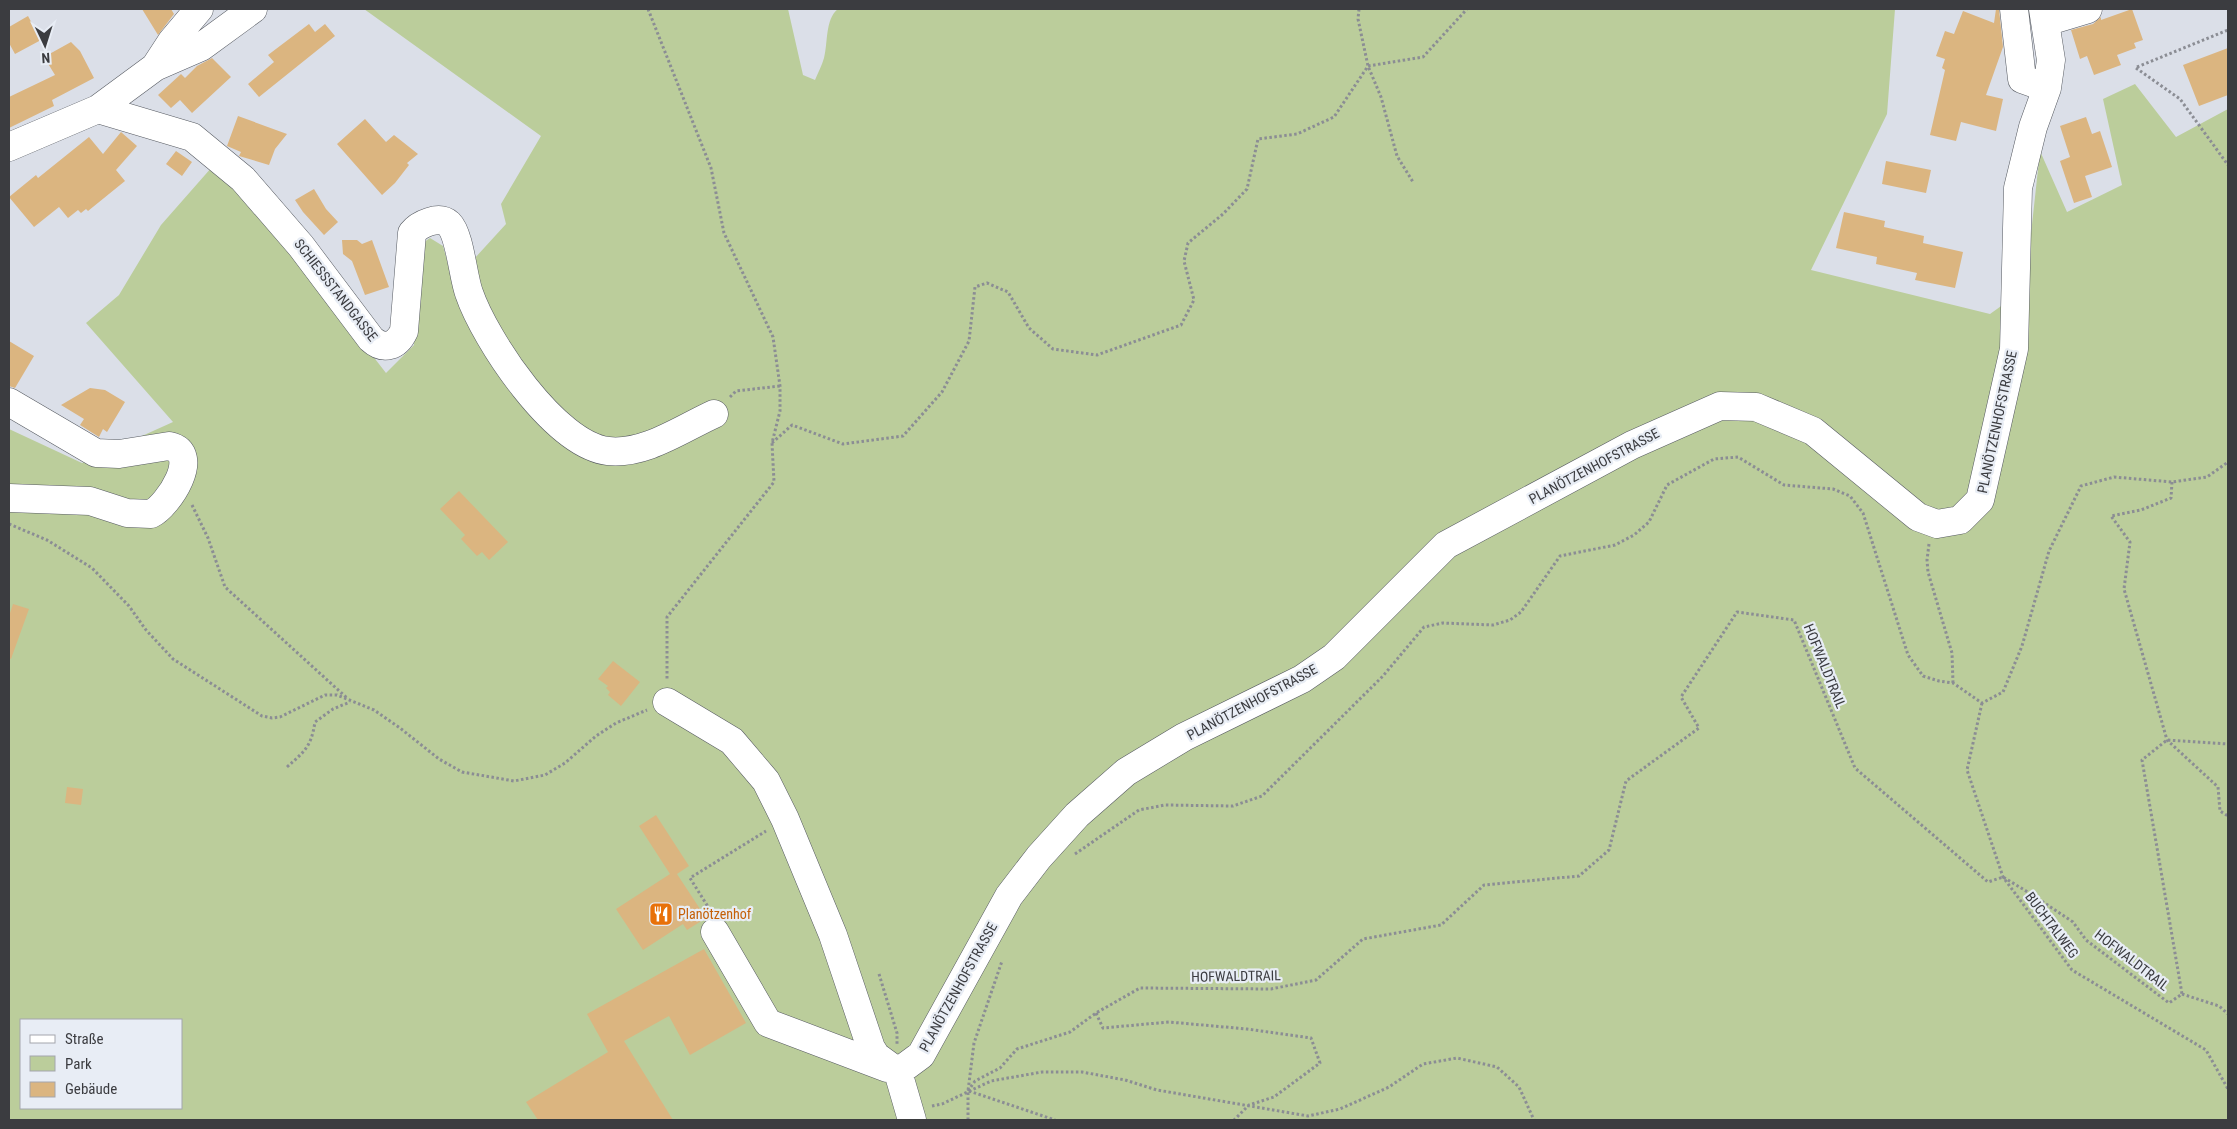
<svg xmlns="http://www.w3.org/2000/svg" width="2237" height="1129" viewBox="0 0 2237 1129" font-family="'Roboto Condensed',sans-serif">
<rect width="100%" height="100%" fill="#dbdfe8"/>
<path fill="#bbcd9b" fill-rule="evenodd" d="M364 9H788L803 75 815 80C818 73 822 65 824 58 828 43 825 19 838 9H1895L1887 114 1811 270 1990 314 2025 289 2040 151 2067 212 2122 185 2103 99 2135 84 2176 137 2228 109V1120H9V429L82 463 173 422 86 323 119 295 161 225 212 167 261 212 386 373 414 345 417 247 430 238 443 246 453 282 506 224 501 204 541 136ZM21 1020H181V1108H21Z"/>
<path fill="#dbb580" d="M142 9H171L174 14 158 35Z
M1996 9H1999L2003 47 1986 95 2003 99 1996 131 1961 122 1956 141 1930 135 1945 70 1942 68 1945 59 1936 56 1945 31 1954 34 1963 11 1994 23Z
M2132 9 2143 40 2134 43 2136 48 2117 55 2121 65 2094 75 2087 56 2080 59 2071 30 2093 24 2101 17V20Z
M28 16 41 40 15 54 9 43V27Z
M309 24 315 32 325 24 335 36 259 97 248 84 274 62 268 55Z
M71 42 80 51 94 78 52 100 54 106 9 128V97L55 75 44 57Z
M2228 48V95L2199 106 2183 65Z
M212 58 231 77 192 113 180 100 171 108 158 95 181 74 185 78 197 66Z
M238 116 287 134 275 149 269 165 239 156 241 152 227 146Z
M2086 117 2092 134 2100 131 2112 167 2085 176 2092 197 2074 203 2060 161 2070 157 2060 126Z
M365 119 386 142 394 135 418 154 407 163 409 165 395 183 382 195 337 144Z
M121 132 137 146 116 170 125 181 88 211 86 209 81 213 78 210 68 218 59 207 34 227 9 197 36 175 38 178 89 137 103 154Z
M176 151 192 162 182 176 166 164Z
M1886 161 1931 170 1926 193 1882 184Z
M314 189 326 209 338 222 324 235 303 212 295 200Z
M1844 212 1885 221 1884 227 1924 236 1923 243 1963 252 1955 288 1915 280 1917 273 1876 264 1877 257 1836 248Z
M342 240H357L362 244 372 240 389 287 365 295 352 261 343 254Z
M9 341 34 356 15 388 9 386Z
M90 388 105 390 125 402 107 432 103 429 99 437 80 425 84 419 61 405Z
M459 491 508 542 489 560 482 552 477 556 461 539 465 535 440 509Z
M13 604 29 609 11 659 9 658V616Z
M613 661 640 682 621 706 608 695 610 692 606 688 608 686 598 679Z
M67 787 83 789 81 805 65 803Z
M656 815 689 866 677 874 706 918 687 930 683 924 643 950 616 909 670 874 639 826Z
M704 949 746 1023 690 1055 669 1016 624 1041 673 1120H538L526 1102 608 1052 587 1014Z"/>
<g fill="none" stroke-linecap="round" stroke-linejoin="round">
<g stroke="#575b62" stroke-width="29">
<path id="minor" d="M2014 9 2022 79 2047 88
M2045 22 2088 9
M155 67 172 41 199 9
M98 109 192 137 243 179 301 246 371 339C384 351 397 346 404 331L412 233C419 224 439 215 449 224 460 235 463 277 469 293 485 340 555 445 608 451 645 455 681 429 714 414
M9 147 98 109 155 67 201 47 253 9
M9 402 96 453 119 454 169 446C203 453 168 506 151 514L127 513 90 501 9 498
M667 702 732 741 766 781 785 819 833 935 871 1048 876 1056 898 1072 912 1120
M715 932 768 1023 887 1068
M898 1072 921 1055 1009 896 1039 857 1077 815 1126 772 1184 737 1302 679 1334 657 1446 545 1632 445 1720 406 1756 407 1813 431 1918 517 1937 524 1960 520 1980 500 2014 349 2018 188 2033 127 2047 88 2051 60 2043 9"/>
</g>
<path stroke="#8b8d94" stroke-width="3" stroke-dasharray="2.5 2.5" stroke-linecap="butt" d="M648 9 711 168 724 233 773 337 780 386V411L772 443 774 482 667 617V680
M1359 9 1358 19 1368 66 1381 97 1397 156 1413 182
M2137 67 2228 30
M2136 68 2180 99 2228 165
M730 397 736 391 780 386
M772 443 792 425 843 444 903 436 942 392 969 341 975 287 987 283 1008 292 1029 328 1053 349 1097 355 1181 325 1194 300 1184 261 1188 243 1223 214 1247 189 1258 139 1297 134 1334 117 1368 66 1423 57 1467 9
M2172 482 2171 498 2141 510 2111 516 2130 542 2124 589 2167 740 2218 787 2220 811 2228 816
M192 505 208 538 225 587 347 698
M9 524 47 540 92 568 129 606 146 630 173 659 262 716 272 718 280 717 325 695H337L374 710 400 728 439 759 462 772 514 781 545 775 565 763 596 736 616 723 647 710
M1929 544 1927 560 1928 572 1952 653 1953 683
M1982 703 1967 770 2003 877 2072 970 2206 1050 2228 1089
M287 767C305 751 311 747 315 722L333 709 350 702
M1075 854 1139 810 1165 805 1233 806 1262 796 1383 676 1424 627 1443 623 1493 625 1510 620 1521 612 1560 556 1615 545 1634 535 1649 522 1667 485 1714 459 1738 457 1784 485 1833 489 1850 496 1863 513 1908 655 1923 676 1939 681 1953 683 1982 703 2003 692 2022 646 2049 551 2081 486 2114 477 2172 482 2207 477 2228 462
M710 910 690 878 766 831
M879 974 897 1033V1044
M2182 994 2219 1006 2228 1014
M1096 1013 1103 1028 1169 1022 1247 1029 1311 1038 1320 1063 1274 1097 1249 1105 1234 1120
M968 1091 975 1081 1000 1068 1017 1049 1070 1032 1096 1013 1140 988 1271 989 1316 980 1363 939 1441 925 1484 885 1579 876 1609 850 1626 781 1699 728 1681 697 1737 612 1794 620 1855 768 1988 882 2003 877 2031 894 2073 922 2086 940 2169 1003 2182 994 2142 760 2167 740 2228 744
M969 1091 1055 1120
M932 1106 942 1104 991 1081 1042 1072H1082L1125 1080 1157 1090 1308 1116 1340 1109 1389 1087 1423 1064 1457 1058 1497 1067 1519 1087 1534 1120
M968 1120V1091L974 1043 1002 961"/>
<use href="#minor" stroke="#fff" stroke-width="28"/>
</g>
<defs>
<g id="restaurant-square" transform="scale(1.25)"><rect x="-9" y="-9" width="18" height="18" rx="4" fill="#e8710a" stroke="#e8edf5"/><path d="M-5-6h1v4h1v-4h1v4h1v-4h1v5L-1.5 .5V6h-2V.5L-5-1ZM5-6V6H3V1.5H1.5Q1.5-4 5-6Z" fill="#fff"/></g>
</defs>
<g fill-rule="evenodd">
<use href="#restaurant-square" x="661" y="914"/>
</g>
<g text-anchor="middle" stroke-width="4.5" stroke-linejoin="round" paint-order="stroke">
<g font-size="14" fill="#3b3c40" stroke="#e8edf5">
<text transform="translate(336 290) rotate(52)" y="5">SCHIESSSTANDGASSE</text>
<text transform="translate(1997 422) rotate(-78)" y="5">PLANÖTZENHOFSTRASSE</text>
<text transform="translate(1594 466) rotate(-28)" y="5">PLANÖTZENHOFSTRASSE</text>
<text transform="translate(1825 666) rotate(68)" y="5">HOFWALDTRAIL</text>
<text transform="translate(1252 702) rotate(-28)" y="5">PLANÖTZENHOFSTRASSE</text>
<text transform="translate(2052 925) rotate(53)" y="5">BUCHTALWEG</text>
<text transform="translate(2132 960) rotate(38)" y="5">HOFWALDTRAIL</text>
<text transform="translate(1236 976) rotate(-1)" y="5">HOFWALDTRAIL</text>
<text transform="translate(958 987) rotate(-61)" y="5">PLANÖTZENHOFSTRASSE</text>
</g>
<g font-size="14" fill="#c56008" stroke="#e8edf5" text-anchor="start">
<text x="678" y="919">Planötzenhof</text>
</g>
</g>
<rect width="2237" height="1129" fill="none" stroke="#3b3c40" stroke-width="20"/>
<rect x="20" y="1019" width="162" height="90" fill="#e8edf5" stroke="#a3a6ad"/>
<rect x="30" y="1035" width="25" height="8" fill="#ffffff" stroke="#a3a6ad"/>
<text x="65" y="1044" font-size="15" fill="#3b3c40">Straße</text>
<rect x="30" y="1056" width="25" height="15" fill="#bbcd9b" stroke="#a3a6ad"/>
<text x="65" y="1069" font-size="15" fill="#3b3c40">Park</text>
<rect x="30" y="1082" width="25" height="15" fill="#dbb580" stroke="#a3a6ad"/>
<text x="65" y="1094" font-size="15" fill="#3b3c40">Gebäude</text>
<g transform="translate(45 45) rotate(176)" stroke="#e8edf5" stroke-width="4" paint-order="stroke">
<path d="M0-4L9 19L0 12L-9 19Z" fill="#3b3c40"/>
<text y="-8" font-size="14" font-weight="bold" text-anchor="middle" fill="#3b3c40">N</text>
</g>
</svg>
